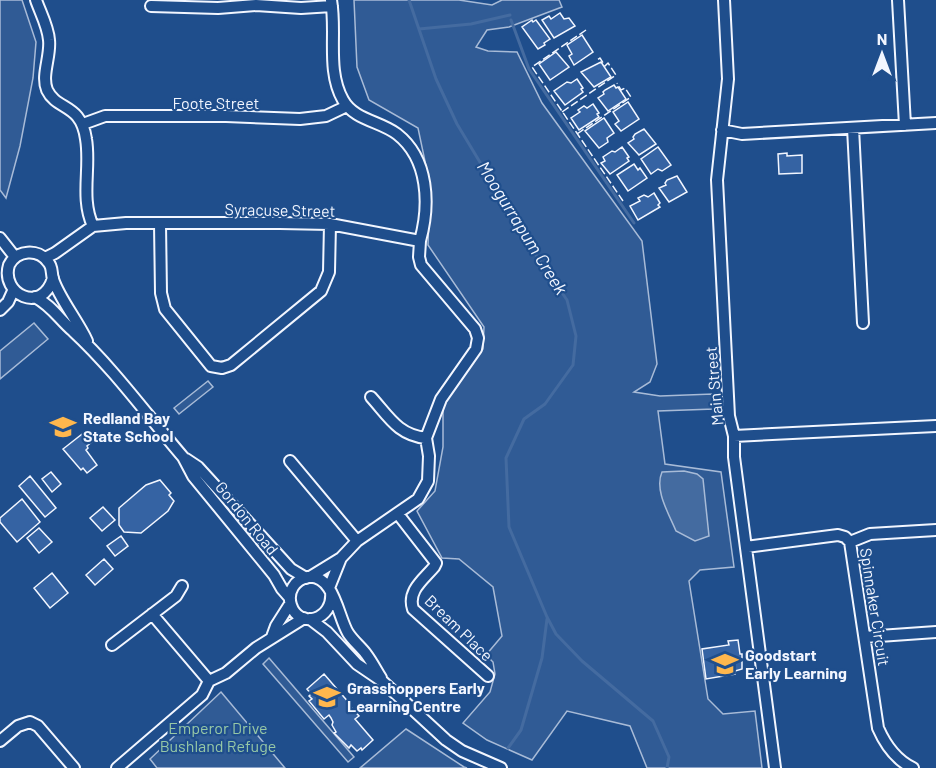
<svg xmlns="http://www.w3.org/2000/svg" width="936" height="768" viewBox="0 0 936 768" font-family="Barlow,sans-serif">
<rect width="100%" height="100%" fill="#1f4e8c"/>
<path fill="#305b95" stroke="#a8bbd7" stroke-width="1.5" d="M0 0H22L36 42 33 78 20 146 6 198 0 190Z
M354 0H459L492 5 502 0H559L562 7 509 27 487 30 476 47 488 51 517 52 542 103 642 241 657 364 650 382 634 392 660 396 713 394 714 409 658 411 665 464 721 472 734 567 700 570 689 581 708 699 723 714 755 711 762 768H647L630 726 567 711 532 760 487 740 463 723 490 692 495 674 493 662 486 655 502 636 493 587 459 559 442 558 417 511 435 491 443 447V402L483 349 484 327 428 245 430 185 418 128 369 100 357 67Z
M34 323 48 339 0 379V351Z
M208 381 213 387 179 414 174 408Z
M269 658 354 757 348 762 263 664Z
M221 692 285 768H157L150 759Z
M406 729 464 767 467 768H360Z"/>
<path fill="#446ba0" stroke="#a8bbd7" stroke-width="1.5" d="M684 471 697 474 703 479 709 536 695 541 676 531C669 514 654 490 662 472Z"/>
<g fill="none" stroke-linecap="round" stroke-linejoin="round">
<path stroke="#446ba0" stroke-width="3" d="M409 0 436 79 457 124 534 252 567 300 576 336 573 365 545 404 524 419 506 458 509 527 547 617 556 634 582 661 653 721 669 757 667 768
M511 20 529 69 634 223
M419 29 471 24 510 15
M508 748 521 730 542 658 547 619"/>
</g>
<path fill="#3563a3" stroke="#f2f6ff" stroke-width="1.5" d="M560 13 564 19 569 18 575 26 554 38 542 20 549 16 551 19Z
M532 20 533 22 536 20 550 39 544 43 545 45 538 49 522 27Z
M582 35 593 52 574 65 569 56 572 54 567 45Z
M556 52 569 67 550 80 539 64Z
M601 62 611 77 594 87 581 72Z
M577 79 583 88 581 89 583 92 565 105 554 91 567 82 571 83Z
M614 85 616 88 618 87 626 99 608 111 598 98 604 94 603 92 605 90Z
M628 102 639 119 621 131 615 124 619 121 613 112Z
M593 104 599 113 597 114 599 117 579 130 571 118 580 112 578 110 584 106 587 108Z
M604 118 614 133 607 138 608 142 599 148 585 131Z
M644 129 656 144 639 155 628 143 634 139 633 137 635 134Z
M622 147 629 157 627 158 629 161 610 174 601 163 605 161 603 157 612 151 615 152Z
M658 147 671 165 662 171 658 169 651 174 641 159Z
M787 153V156L802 155V173L779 174 778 154Z
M634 164 638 170 640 168 647 178 628 191 617 175Z
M677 176 687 192 669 202 659 188 666 185 665 183 667 180Z
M654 193 660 203 658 205 660 207 638 220 630 206 640 201 638 198 644 195 648 197Z
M86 431 94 440 87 446 88 448 86 450 97 465 87 473 83 468 81 470 63 449Z
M51 472 61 484 52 492 42 479Z
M30 476 56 508 45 517 19 486Z
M160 480 171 493 169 495 174 501 168 511 141 533 124 532 119 525V508L146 485Z
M22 499 40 522 17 542 0 522V518Z
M103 507 115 520 102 531 90 518Z
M39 528 52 542 39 553 27 538Z
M121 536 128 546 115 556 107 546Z
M104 559 113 569 95 585 86 575Z
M52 573 68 593 50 608 34 588Z
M738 640 740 654H742V669L735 671V674L706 679 702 649 729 645 728 641Z
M324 674 350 704 349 705 359 716 355 719 373 740 362 750 361 748 357 751 351 745 349 748 334 733 336 732 332 725 333 722 331 718 329 715 324 719 309 701 312 699 309 696 311 694 307 689Z"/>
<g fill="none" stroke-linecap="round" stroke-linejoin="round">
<g stroke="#f2f6ff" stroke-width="14">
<path id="minor" d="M36 0C40 12 48 26 49 40 51 56 41 75 47 90 57 111 81 103 86 139 91 168 80 198 93 226
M331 0C337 32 326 70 343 100 354 120 380 121 397 134 429 159 430 205 420 241
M724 0 728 79 717 180 729 416 734 436V457L775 768
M898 0 905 125
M151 6 218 8 256 5 301 8 332 6
M83 124 105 116H226L300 119 326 116 347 106
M853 128 863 323
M722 130 742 134 936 123
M160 224 161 293 165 309 211 366 222 368 231 365 321 291 329 272 330 224
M0 238 15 257
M45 258 55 253 93 226 126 223H280L330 224 420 241 419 257 421 265 475 329 478 338 476 349 441 399 426 438 429 456 428 481 418 499 357 541 341 558 329 588
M53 278C42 315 0 294 9 265 17 250 38 248 48 262 53 267 51 273 53 279 59 298 78 321 87 341
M35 297C52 306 59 319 73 331 114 369 147 415 183 457L193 476 274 575 282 589 289 597
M0 310 8 302 13 291
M371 397C389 417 398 435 426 438
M734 436 936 426
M186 459 198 467 291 569 306 578
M290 461 357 541
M398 514 436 563 434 567C423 580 407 591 413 609L488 676
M850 542 870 534 936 530
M746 547 838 535 845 537 850 542 878 728C885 744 896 760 913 768
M310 577 341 558
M331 592C334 620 299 630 291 605 289 599 290 592 293 587 296 582 302 578 308 577 334 574 338 617 348 633 353 641 361 647 366 654 372 662 376 670 381 678
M152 614 209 681
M310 619 327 632 357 664 382 681 446 740 462 751 501 768
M272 637 276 626 290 604
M865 637 936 632
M112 645 176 596 182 586
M0 741 18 726 30 722 38 726 74 768
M117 768 202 695 209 681 226 673 256 648 304 618"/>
</g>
<use href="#minor" stroke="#1f4e8c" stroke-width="10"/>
<path stroke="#f2f6ff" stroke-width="1.5" stroke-dasharray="8 3" stroke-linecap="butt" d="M586 30 532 67 623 201
M562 112 616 75 608 63 605 66 600 58 596 61
M577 134 631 97 625 88 621 90 617 83"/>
</g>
<defs>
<g id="school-bare" transform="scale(2.07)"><path d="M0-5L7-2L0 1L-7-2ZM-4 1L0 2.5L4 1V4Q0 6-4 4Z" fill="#ffb74d" stroke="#1f4e8c" stroke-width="2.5" paint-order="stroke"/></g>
</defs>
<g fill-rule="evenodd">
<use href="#school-bare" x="63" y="427"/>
<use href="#school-bare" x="725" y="664"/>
<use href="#school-bare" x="327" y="697"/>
</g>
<g text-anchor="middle" stroke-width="4.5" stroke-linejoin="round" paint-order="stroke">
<g font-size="16" fill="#f2f6ff" stroke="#1f4e8c">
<text x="216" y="109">Foote Street</text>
<text transform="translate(280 210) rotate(1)" y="6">Syracuse Street</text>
<text transform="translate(714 386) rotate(-95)" y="6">Main Street</text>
<text transform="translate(247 518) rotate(51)" y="6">Gordon Road</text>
<text transform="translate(875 607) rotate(81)" y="6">Spinnaker Circuit</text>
<text transform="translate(459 628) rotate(44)" y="6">Bream Place</text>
</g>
<g font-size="16" font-weight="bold" fill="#f2f6ff" stroke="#1f4e8c" text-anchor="start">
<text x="83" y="424">Redland Bay<tspan x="83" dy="18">State School</tspan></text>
<text x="745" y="661">Goodstart<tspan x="745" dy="18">Early Learning</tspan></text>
<text x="347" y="694">Grasshoppers Early<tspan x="347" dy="18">Learning Centre</tspan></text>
</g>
<g font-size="16" fill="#97c8a6" stroke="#1f4e8c">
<text x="218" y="734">Emperor Drive<tspan x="218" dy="18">Bushland Refuge</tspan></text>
</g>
<g font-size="18" font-style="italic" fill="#f2f6ff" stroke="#1f4e8c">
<text transform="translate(522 228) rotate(58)" y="6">Moogurrapum Creek</text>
</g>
</g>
<g transform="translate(882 54)" stroke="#1f4e8c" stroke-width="4.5" paint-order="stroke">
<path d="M0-4.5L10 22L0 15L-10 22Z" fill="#f2f6ff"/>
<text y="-9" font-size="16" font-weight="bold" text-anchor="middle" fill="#f2f6ff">N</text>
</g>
</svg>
